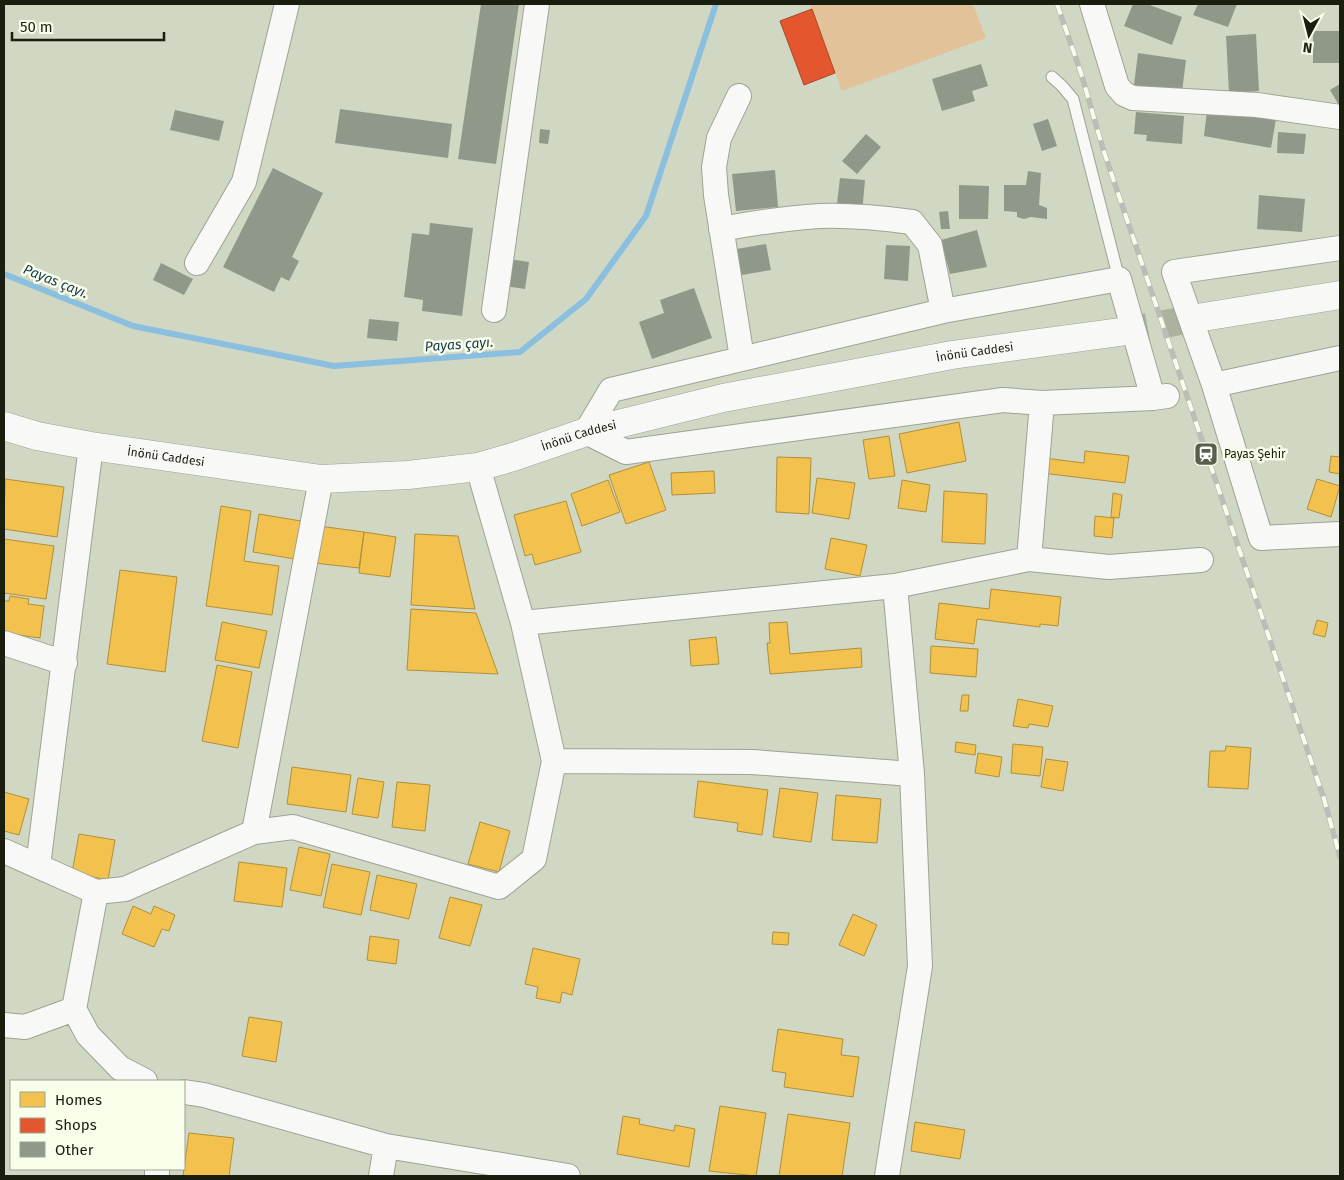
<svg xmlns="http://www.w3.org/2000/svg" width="1344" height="1180" viewBox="0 0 1344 1180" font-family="'Fira Sans',sans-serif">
<rect width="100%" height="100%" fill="#d0d7c2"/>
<path fill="#e2c299" d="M810 4H973L986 38 842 91Z"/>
<path fill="#f2c14e" stroke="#b1903b" d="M959 422 966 461 907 473 899 434Z
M889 436 895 476 869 479 863 440Z
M1085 451 1129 456 1125 483 1042 473 1044 458 1084 463Z
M1331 456 1340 457V474L1329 472Z
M777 457 811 458 809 514 776 512Z
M649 462 666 510 626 524 609 475Z
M714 471 715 493 672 495 671 473Z
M817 478 855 483 849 519 812 513Z
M5 479 64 487 57 537 4 529Z
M1317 479 1340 486 1331 517 1307 509Z
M608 480 620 512 582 526 571 494Z
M902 480 930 485 926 512 898 508Z
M944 491 987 494 985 544 942 542Z
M1113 493 1122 495 1119 518 1111 517Z
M566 501 581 552 535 565 532 554 525 556 514 515Z
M221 506 251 511 244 561 279 566 272 615 206 606Z
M259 514 307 522 301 560 253 552Z
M1095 516 1114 518 1112 538 1094 536Z
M319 526 364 532 359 568 314 563Z
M364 532 396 537 390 577 359 573Z
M415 534 458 536 475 609 411 605Z
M831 538 867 545 860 576 825 569Z
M4 539 54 546 46 599 4 593Z
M120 570 177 577 165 672 107 664Z
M991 589 1061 597 1058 626 1040 624V627L977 619 974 644 935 639 939 603 989 609Z
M10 596 29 599 28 604 44 606 40 638 4 633V601H9Z
M411 609 476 613 498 674 407 670Z
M1317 620 1328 623 1325 637 1313 634Z
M222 622 267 631 259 668 215 660Z
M787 622 790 654 861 648 862 667 770 674 767 643H770L769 623Z
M716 637 719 664 691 666 689 640Z
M931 646 978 649 976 677 930 673Z
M217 665 252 672 238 748 202 741Z
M962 695H969L968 711H960Z
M1018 699 1053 706 1048 727 1029 724 1028 728 1013 726Z
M956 742 976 745 975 755 955 752Z
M1013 744 1043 747 1040 776 1011 773Z
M1226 746 1251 748 1248 789 1208 787 1210 751H1225Z
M978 753 1002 757 999 777 975 773Z
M1046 759 1068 762 1063 791 1041 787Z
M292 767 351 775 346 812 287 804Z
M358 778 384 782 378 818 352 814Z
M698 781 768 790 762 835 737 831 738 823 694 817Z
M397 782 430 785 425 831 392 827Z
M780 788 818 793 811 842 773 837Z
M4 792 29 799 19 835 4 831Z
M836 795 881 799 877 843 832 840Z
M480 822 510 831 499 872 468 864Z
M79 834 115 840 108 880 72 873Z
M299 847 330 854 321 896 290 890Z
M239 862 287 868 282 907 234 901Z
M332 864 370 872 361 915 323 907Z
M377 875 417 884 409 919 370 910Z
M450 897 482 905 470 946 439 938Z
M133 906 151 914 154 906 175 915 169 931 162 929 154 947 122 934Z
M853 914 877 925 864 956 839 945Z
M773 932 789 933 788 945 772 944Z
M370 936 399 940 396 964 367 960Z
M533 948 580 959 572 995 562 992 560 1003 536 998 538 987 525 984Z
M249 1017 282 1022 276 1062 242 1056Z
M778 1029 843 1039 841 1055 859 1057 853 1097 784 1087 786 1073 772 1071Z
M720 1106 766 1113 756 1176 709 1171Z
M788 1114 850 1123 842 1176H779Z
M623 1116 640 1119 639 1124 674 1131 675 1125 695 1129 689 1167 617 1154Z
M915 1122 965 1130 960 1159 911 1151Z
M189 1133 234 1138 229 1176H183Z"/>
<path fill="#e4572e" stroke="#a74625" d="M812 9 835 73 804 85 780 21Z"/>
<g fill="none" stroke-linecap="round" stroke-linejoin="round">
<path stroke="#8abfdf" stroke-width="6" d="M4 274 133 326 334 366 520 352 586 299 646 216 716 4"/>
</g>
<path fill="#909889" d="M481 4H519L496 164 458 159Z
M1133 4H1147L1182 17 1172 45 1124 26Z
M1198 4H1237L1228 27 1193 15Z
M1313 31H1340V63H1313Z
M1256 34 1259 91 1229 93 1226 36Z
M1138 53 1186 60 1182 92 1134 85Z
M981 64 988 86 972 91 975 101 942 111 932 79Z
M1340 84V107L1330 90Z
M340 109 452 124 448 158 335 143Z
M175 110 224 121 219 141 170 130Z
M1207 111H1218L1276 119 1271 148 1204 136Z
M1136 112 1184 116 1182 144 1146 141 1147 135 1134 134Z
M1048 119 1057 146 1042 151 1033 124Z
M540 129 550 130 548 144 539 143Z
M1278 132 1306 134 1304 154 1277 153Z
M866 134 881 147 857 174 842 161Z
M273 168 323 193 292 257 299 261 289 281 281 277 274 292 223 267Z
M775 170 778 207 736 211 732 174Z
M1028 171 1041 173 1039 205 1047 208V219L1031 217 1024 219 1017 217V212L1004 211V185H1026Z
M840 178 865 180 862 214 836 212Z
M959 185 989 186 988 219H959Z
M1259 195 1305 199 1302 232 1257 229Z
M948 211 950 229H941L939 212Z
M430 223 473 228 462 316 422 311 423 300 404 297 412 233 429 235Z
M977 230 987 267 950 274 941 240Z
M766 244 771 270 736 276 731 250Z
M886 245 910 246 908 281 884 279Z
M503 258 529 262 525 289 499 285Z
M161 263 193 279 184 295 153 280Z
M694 288 712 338 652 359 639 322 664 313 660 300Z
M369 319 399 322 397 341 367 338Z"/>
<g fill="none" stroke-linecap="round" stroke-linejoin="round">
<path stroke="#abb29e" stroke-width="28" stroke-dasharray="28 14" stroke-linecap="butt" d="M1120 332 1197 318"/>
<g stroke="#9ea393" stroke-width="13">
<path id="service" d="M1052 77 1062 86 1073 99 1119 279"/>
</g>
<g stroke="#9ea393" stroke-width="26">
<path id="minor" d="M1092 4 1117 86 1124 94 1133 98 1257 105 1340 117
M739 96 719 138 714 167 716 195 742 358
M721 229C754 223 787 218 820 216 851 215 882 218 912 222L930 245 943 311
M197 263 244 182 287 4
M494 310 537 4
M1340 358 1214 385 1261 538 1340 534
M1214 385 1174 272 1340 248
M1153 398 1119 279 943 311 611 390 586 432 626 452 1003 400 1042 403 1153 398 1167 396
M1029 559 1109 567 1201 560
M895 586 1029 559 1042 403
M523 623 895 586 912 774 920 966 887 1176
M4 643 65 663
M554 761 752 762 912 774
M254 832 321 479
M4 851 96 892 125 889 254 832 293 827 499 887 534 859 554 761 523 623 478 467
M38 866 91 446
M96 892 74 1009 88 1035 120 1068 145 1081
M4 1025 25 1027 74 1009
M184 1092 204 1095 386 1146 568 1176
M157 1176V1169
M381 1176 386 1146"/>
</g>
<g stroke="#9ea393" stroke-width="29">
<g id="secondary">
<path d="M1197 318 1340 295"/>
<path id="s1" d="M4 426 37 436 91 446 321 479 408 475 478 467 513 457 586 432 723 398 952 355 1120 332"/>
</g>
</g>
<path stroke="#d2d4cd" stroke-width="3" stroke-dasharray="5 2.5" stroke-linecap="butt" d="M1219 551 1241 542"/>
<use href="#service" stroke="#f8f9f6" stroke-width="11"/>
<use href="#minor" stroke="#f8f9f6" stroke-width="24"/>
<use href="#secondary" stroke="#f8f9f6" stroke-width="28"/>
<g stroke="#bbbdb7" stroke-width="5.5">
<path id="rail" d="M1057 4 1081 73 1103 149 1324 799 1340 857"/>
</g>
<use href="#rail" stroke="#f7feea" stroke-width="4" stroke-dasharray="11" stroke-linecap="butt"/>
</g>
<defs>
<g id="station-square" transform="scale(1.25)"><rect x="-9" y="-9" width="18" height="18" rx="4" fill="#595f4e" stroke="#f7feea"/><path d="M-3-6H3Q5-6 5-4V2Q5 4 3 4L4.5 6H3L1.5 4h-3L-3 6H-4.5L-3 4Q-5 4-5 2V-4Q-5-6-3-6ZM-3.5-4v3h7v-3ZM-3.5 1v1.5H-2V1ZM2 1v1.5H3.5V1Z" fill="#fff"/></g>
</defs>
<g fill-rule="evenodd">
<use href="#station-square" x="1206" y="454"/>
</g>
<g text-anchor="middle" stroke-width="5" stroke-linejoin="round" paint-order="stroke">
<g font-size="12" fill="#191e0f" stroke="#f7feea">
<text dy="4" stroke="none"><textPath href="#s1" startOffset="990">İnönü Caddesi</textPath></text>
<text dy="4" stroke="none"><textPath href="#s1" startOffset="585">İnönü Caddesi</textPath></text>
<text dy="4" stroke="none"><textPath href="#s1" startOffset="165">İnönü Caddesi</textPath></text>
</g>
<g font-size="12" fill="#191e0f" stroke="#f7feea" text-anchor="start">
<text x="1224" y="458">Payas Şehi̇r</text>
</g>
<g font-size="14" font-style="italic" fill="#19384f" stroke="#f7feea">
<text transform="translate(56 281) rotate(22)" y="5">Payas çayı.</text>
<text transform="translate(459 344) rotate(-4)" y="5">Payas çayı.</text>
</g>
</g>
<rect width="1344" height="1180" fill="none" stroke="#191e0f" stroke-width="10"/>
<rect x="10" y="1080" width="175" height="90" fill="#f7feea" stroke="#9ea492"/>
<rect x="20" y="1092" width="25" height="15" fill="#f2c14e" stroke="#9ea492"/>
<text x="55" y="1105" font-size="15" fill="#191e0f">Homes</text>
<rect x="20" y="1118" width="25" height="15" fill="#e4572e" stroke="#9ea492"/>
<text x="55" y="1130" font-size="15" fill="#191e0f">Shops</text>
<rect x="20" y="1142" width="25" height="15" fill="#909889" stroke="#9ea492"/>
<text x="55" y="1155" font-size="15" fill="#191e0f">Other</text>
<g transform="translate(1309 35) rotate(187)" stroke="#f7feea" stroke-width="4" paint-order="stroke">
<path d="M0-4L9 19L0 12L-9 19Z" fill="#191e0f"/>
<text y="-8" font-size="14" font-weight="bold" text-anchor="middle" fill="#191e0f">N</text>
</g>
<path d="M12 32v8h152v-8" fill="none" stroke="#191e0f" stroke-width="2.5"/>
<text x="20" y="32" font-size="15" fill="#191e0f" stroke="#f7feea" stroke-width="4" paint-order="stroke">50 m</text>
</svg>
